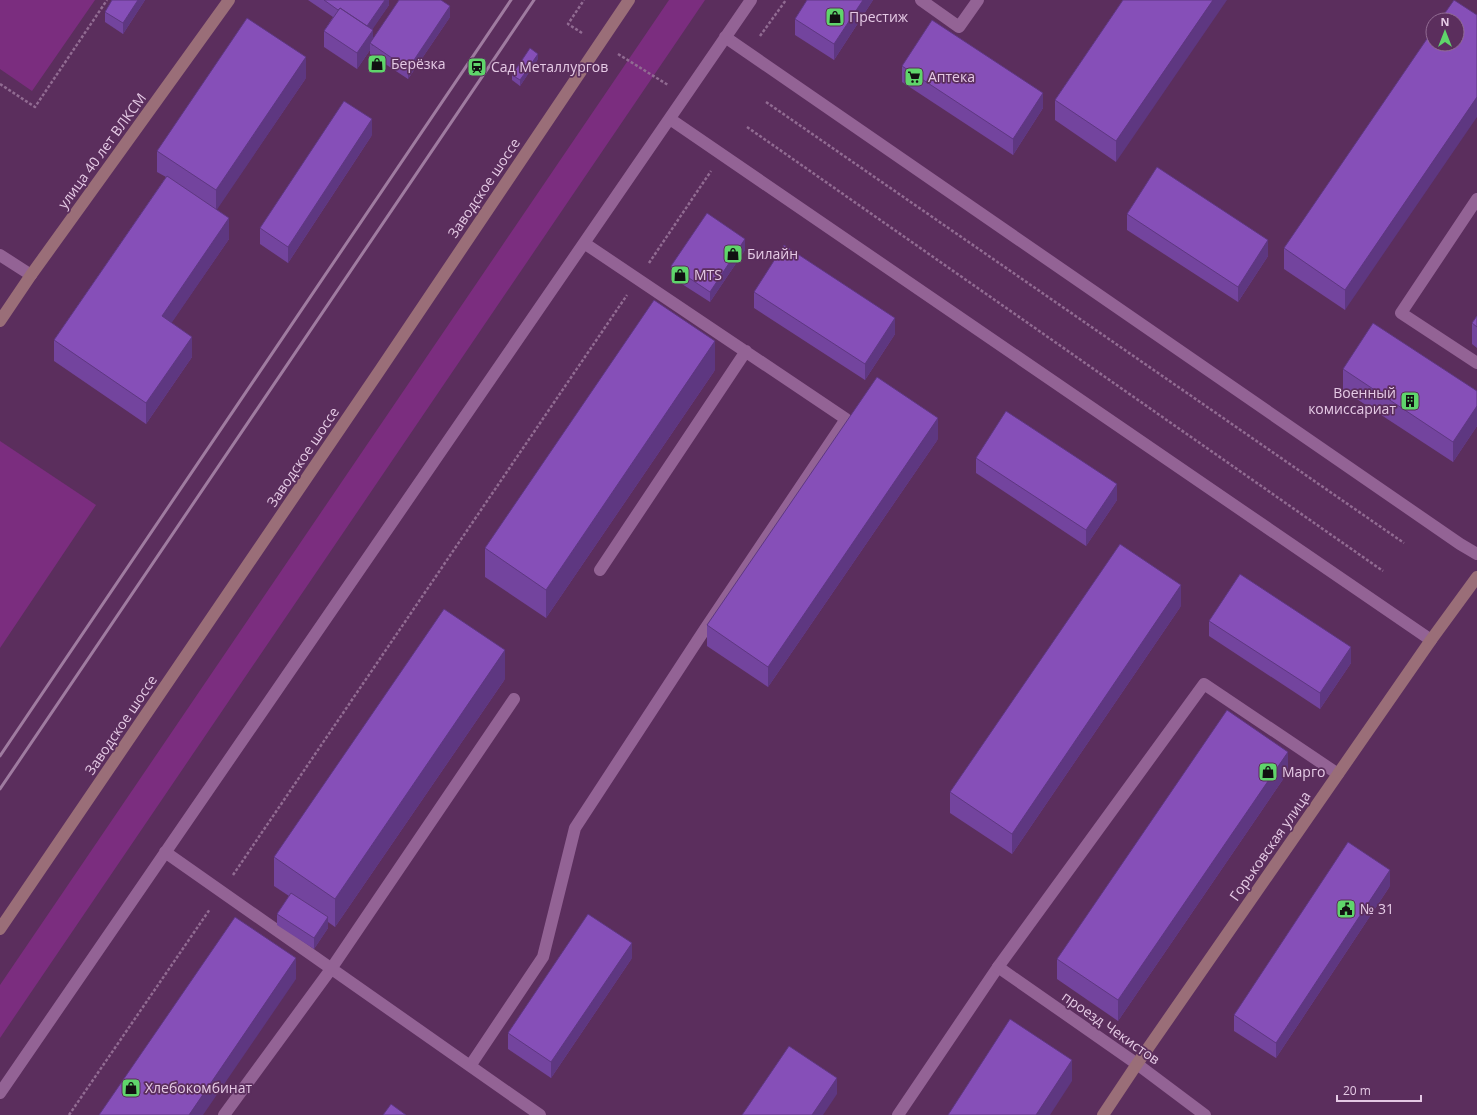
<svg xmlns="http://www.w3.org/2000/svg" width="1477" height="1115" viewBox="0 0 1477 1115" font-family="'Open Sans',sans-serif">
<rect width="100%" height="100%" fill="#5b2e5d"/>
<path fill="#7b2d7f" d="M0 0H95L32 91 0 69Z
M669 0H705L0 1038V985Z
M0 441 96 505 0 648Z"/>
<g fill="none" stroke-linecap="round" stroke-linejoin="round">
<path stroke="#916b92" stroke-width="2.5" stroke-dasharray="3 2" stroke-linecap="butt" d="M582 33 568 24 584 0
M760 36 786 0
M618 54 668 85
M0 84 35 107 107 0
M766 102 1404 543
M747 127 1383 571
M649 263 711 171
M233 875 627 295
M69 1115 210 909"/>
<path stroke="#936395" stroke-width="12" d="M921 0 959 27 978 0
M725 37 1460 544 1477 554
M670 119 1431 640
M1477 199 1401 313 1477 363
M0 255 31 275
M600 570 746 351
M165 852 540 1115
M470 1066 543 957 575 828 705 629 846 419 584 243
M0 1093 751 0
M224 1115 331 969 514 699
M898 1115 998 967 1204 684 1338 774"/>
<path stroke="#936395" stroke-width="12" d="M998 967 1137 1064 1205 1115"/>
<path stroke="#9a6e78" stroke-width="12" d="M0 321 31 275 229 0
M0 929 380 370 629 0
M1103 1115 1137 1064 1431 640 1477 577"/>
<path stroke="#9f7ba0" stroke-width="3" d="M0 756 511 0
M0 789 534 0"/>
</g>
<path fill="#73449e" d="M112 0H145L123 34 105 22V12Z
M308 0H389V5L372 29 373 38 450 17 408 79 370 54V50L357 69 324 47V31L333 17Z
M807 0H873L834 60 795 35V19Z
M1123 0 1116 162 1055 120V100Z
M1477 15 1345 310 1284 269V248Z
M538 59 520 86 512 80V75Z
M902 66 1043 108 1013 155 902 82Z
M306 78 216 210 229 239 171 323 192 357 146 424 54 361V340L166 177 157 172V151Z
M372 135 288 263 260 244V228Z
M1127 214 1268 256 1238 302 1127 230Z
M745 250 710 302 671 277V266Z
M754 292 895 334 865 380 754 308Z
M1477 316V348L1472 344V323Z
M1343 369 1477 391V426L1453 462 1343 390Z
M715 370 546 618 485 577V548Z
M938 439 768 687 707 646V625Z
M976 458 1117 500 1086 546 976 473Z
M1181 606 1012 854 950 813V792Z
M1209 621 1351 663 1320 709 1209 636Z
M505 679 335 927 328 922V928L314 949 277 925V914L289 896 274 886V857Z
M1288 772 1118 1021 1057 979V959Z
M1390 886 1276 1058 1234 1031V1015Z
M632 958 551 1078 508 1049V1033Z"/>
<path fill="#5e3781" d="M138 0H145L123 34V23Z
M385 0H389V5L366 39V28Z
M863 0H873L834 60V44Z
M1213 0H1227L1116 162V141Z
M450 6V17L408 79V69Z
M373 30V46L370 43V50L357 69V53Z
M538 54V59L520 86V80Z
M306 57V78L216 211V190Z
M1043 93V108L1013 155V139Z
M1477 97V117L1345 310V290Z
M372 119V135L288 263V247Z
M229 218V239L162 337V316Z
M745 239V250L710 302V292Z
M1268 240V256L1238 302V287Z
M895 318V334L865 380V364Z
M192 337V357L146 424V403Z
M715 341V370L546 618V590Z
M1477 406V426L1453 462V442Z
M938 418V439L768 687V667Z
M1117 484V500L1086 546V530Z
M1181 585V606L1012 854V834Z
M1351 647V663L1320 709V693Z
M505 650V679L335 927V899Z
M1288 752V772L1118 1021V1000Z
M1390 870V886L1276 1058V1043Z
M328 917V928L314 949V938Z
M632 943V958L551 1078V1062Z
M296 958V979L203 1115H189Z
M1072 1060V1081L1050 1115H1036Z
M837 1078V1094L823 1115H812Z"/>
<path fill="#864fb8" stroke="#5e3781" d="M112 0H138L123 23 105 12Z
M324 0H385L367 26 340 8 338 10Z
M399 0H441L450 6 408 69 370 43Z
M807 0H863L834 44 795 19Z
M1123 0H1213L1116 141 1055 100Z
M1454 0 1477 15V97L1345 290 1284 248 1433 30V44H1457V20H1440Z
M340 8 373 30 357 53 324 31Z
M247 18 306 57 216 190 157 151Z
M932 20 1043 93 1013 139 902 66Z
M530 48 538 54 520 80 512 75Z
M344 101 372 119 288 247 260 228Z
M1157 167 1268 240 1238 287 1127 214Z
M167 176 229 218 162 316 192 337 146 403 54 340Z
M707 213 745 239 710 292 671 266Z
M784 245 895 318 865 364 754 292Z
M654 300 715 341 546 590 485 548Z
M1477 316V327L1472 323Z
M1373 323 1477 391V406L1453 442 1343 369Z
M877 377 938 418 768 667 707 625Z
M1006 411 1117 484 1086 530 976 458Z
M1120 544 1181 585 1012 834 950 792Z
M1240 574 1351 647 1320 693 1209 621Z
M444 609 505 650 335 899 274 857Z
M1227 710 1288 752 1118 1000 1057 959Z
M1348 842 1390 870 1276 1043 1234 1015Z
M291 893 328 917 314 938 277 914Z
M588 914 632 943 551 1062 508 1033Z
M235 917 296 958 189 1115H99Z
M1010 1019 1072 1060 1036 1115H948Z
M789 1046 837 1078 812 1115H742Z
M391 1104 406 1115H383Z"/>
<defs>
<g id="shop-square" transform="scale(1)"><rect x="-9" y="-9" width="18" height="18" rx="4" fill="#5fd56b" stroke="#5b2e5d"/><path d="M-5-2.5h2.3a2.7 3.5 0 0 1 5.4 0H5L5.5 6h-11ZM-1.5-2.5h3a1.5 2.3 0 0 0-3 0Z" fill="#111"/></g>
<g id="station-square" transform="scale(1)"><rect x="-9" y="-9" width="18" height="18" rx="4" fill="#5fd56b" stroke="#5b2e5d"/><path d="M-3-6H3Q5-6 5-4V2Q5 4 3 4L4.5 6H3L1.5 4h-3L-3 6H-4.5L-3 4Q-5 4-5 2V-4Q-5-6-3-6ZM-3.5-4v3h7v-3ZM-3.5 1v1.5H-2V1ZM2 1v1.5H3.5V1Z" fill="#111"/></g>
<g id="supermarket-square" transform="scale(1)"><rect x="-9" y="-9" width="18" height="18" rx="4" fill="#5fd56b" stroke="#5b2e5d"/><path d="M-6-5.5h2.5l.6 2H6L4.5 2H-2.5L-4.4-4H-6ZM-1.5 3.2a1.3 1.3 0 1 0 .1 0ZM3 3.2a1.3 1.3 0 1 0 .1 0Z" fill="#111"/></g>
<g id="building-square" transform="scale(1)"><rect x="-9" y="-9" width="18" height="18" rx="4" fill="#5fd56b" stroke="#5b2e5d"/><path d="M-4-6H4V6H1V3H-1V6H-4ZM-2.5-4.3h1.7v1.8h-1.7ZM.8-4.3h1.7v1.8H.8ZM-2.5-1h1.7V.8h-1.7ZM.8-1h1.7V.8H.8Z" fill="#111"/></g>
<g id="civic-square" transform="scale(1)"><rect x="-9" y="-9" width="18" height="18" rx="4" fill="#5fd56b" stroke="#5b2e5d"/><path d="M-.6-6.5H3V-4.5H.6V-3L4-1V1h2V6H-6V1h2V-1L-.6-3ZM-1.2 2.5V6h2.4V2.5Z" fill="#111"/></g>
</defs>
<g fill-rule="evenodd">
<use href="#shop-square" x="835" y="17"/>
<use href="#shop-square" x="377" y="64"/>
<use href="#station-square" x="477" y="67"/>
<use href="#supermarket-square" x="914" y="77"/>
<use href="#shop-square" x="733" y="254"/>
<use href="#shop-square" x="680" y="275"/>
<use href="#building-square" x="1410" y="401"/>
<use href="#shop-square" x="1268" y="772"/>
<use href="#civic-square" x="1346" y="909"/>
<use href="#shop-square" x="131" y="1088"/>
</g>
<g text-anchor="middle" stroke-width="3.5" stroke-linejoin="round" paint-order="stroke">
<g font-size="14" fill="#e5cae5" stroke="#5b2e5d" text-anchor="start">
<text x="849" y="22">Престиж</text>
<text x="391" y="69">Берёзка</text>
<text x="491" y="72">Сад Металлургов</text>
<text x="928" y="82">Аптека</text>
<text x="747" y="259">Билайн</text>
<text x="694" y="280">MTS</text>
<text x="1396" y="398" text-anchor="end">Военный<tspan x="1396" dy="16">комиссариат</tspan></text>
<text x="1282" y="777">Марго</text>
<text x="1360" y="914">№ 31</text>
<text x="145" y="1093">Хлебокомбинат</text>
</g>
<g font-size="14" fill="#e5cae5" stroke="#5b2e5d">
<text transform="translate(102 151) rotate(-54)" y="5">улица 40 лет ВЛКСМ</text>
<text transform="translate(484 188) rotate(-56)" y="5">Заводское шоссе</text>
<text transform="translate(303 457) rotate(-56)" y="5">Заводское шоссе</text>
<text transform="translate(121 725) rotate(-56)" y="5">Заводское шоссе</text>
<text transform="translate(1270 846) rotate(-55)" y="5">Горьковская улица</text>
<text transform="translate(1111 1028) rotate(35)" y="5">проезд Чекистов</text>
</g>
</g>
<g transform="translate(1445 32)"><circle r="19" fill="#5b2e5d" stroke="#926c93"/>
<path d="M0-3L7 15L0 10L-7 15Z" fill="#5fd56b"/>
<text y="-6" font-size="11" font-weight="bold" text-anchor="middle" fill="#e5cae5">N</text>
</g>
<path d="M1337 1095v6h84v-6" fill="none" stroke="#e5cae5" stroke-width="2"/>
<text x="1343" y="1095" font-size="12" fill="#e5cae5" stroke="#5b2e5d" stroke-width="3" paint-order="stroke">20 m</text>
</svg>
